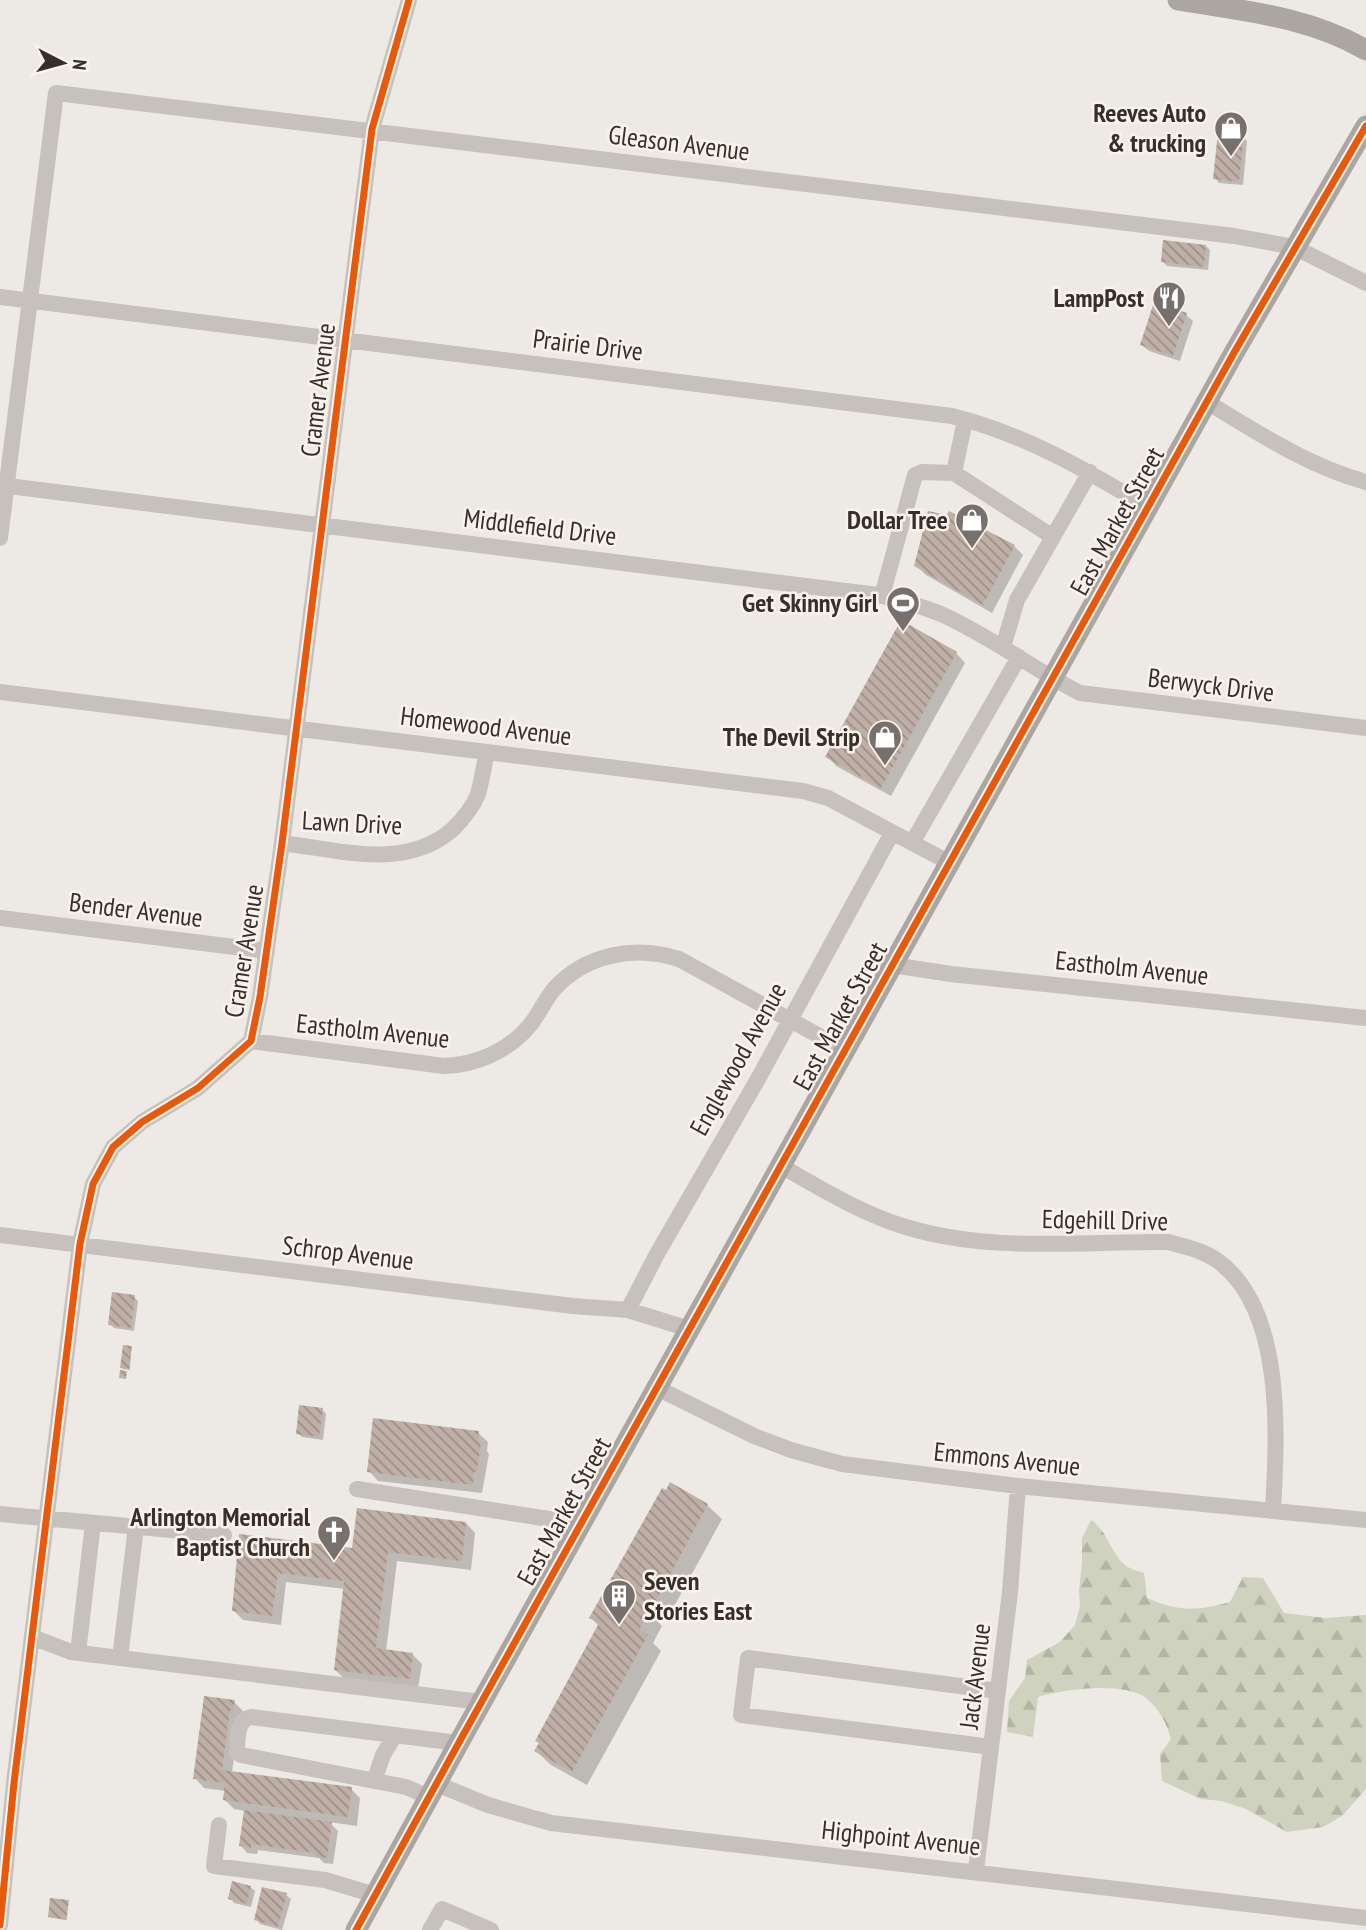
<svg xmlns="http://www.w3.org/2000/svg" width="1366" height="1930" viewBox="0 0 1366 1930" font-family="'PT Sans Narrow',sans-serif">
<defs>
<pattern id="forest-firs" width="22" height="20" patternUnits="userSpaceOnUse" patternTransform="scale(1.75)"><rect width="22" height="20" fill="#ced2bf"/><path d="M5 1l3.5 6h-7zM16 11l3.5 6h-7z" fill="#b2b5a4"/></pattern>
<pattern id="building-back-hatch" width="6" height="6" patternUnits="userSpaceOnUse" patternTransform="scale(1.75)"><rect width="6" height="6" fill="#bfafa7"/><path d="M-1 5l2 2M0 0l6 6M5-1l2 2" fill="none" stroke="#9c8f88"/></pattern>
</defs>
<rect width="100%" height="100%" fill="#ede9e4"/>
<path fill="url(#forest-firs)" d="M1091 1520C1109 1532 1112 1558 1128 1567 1133 1570 1139 1571 1144 1573L1147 1598C1179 1612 1197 1611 1230 1602L1243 1577 1263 1578 1284 1613 1325 1618 1366 1615V1789L1342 1816 1323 1827 1287 1832 1246 1809 1222 1801 1201 1799 1162 1781 1160 1754 1171 1739C1167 1724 1159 1708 1146 1698 1124 1681 1063 1689 1038 1697L1033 1737 1007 1732 1009 1701 1025 1678 1027 1660 1060 1642 1075 1625 1080 1606 1079 1591 1082 1562V1538Z"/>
<path fill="#0003" d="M1243 137 1247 141 1243 185 1219 183 1215 178Z
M1206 246 1210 250 1208 270 1167 266 1163 262Z
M1186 315 1193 321 1180 361 1149 351 1142 345Z
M1014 546 1023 555 992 613 926 575 916 565Z
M956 653 965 663 891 796 836 766 827 756Z
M134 1297 138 1301 134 1331 114 1328 110 1324Z
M131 1348 130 1370 123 1369 122 1367Z
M322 1409 326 1414 323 1440 302 1437 298 1433Z
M478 1433 488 1442 487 1451 489 1454 482 1493 378 1481 369 1471Z
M707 1505 722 1519 670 1614 666 1611 659 1623 662 1626 653 1643 661 1651 587 1785 551 1765 536 1751 599 1626 591 1618Z
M466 1523 475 1533 471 1570 397 1561 386 1651 412 1654 422 1664 418 1688 345 1679 335 1670 345 1589 286 1582 281 1625 243 1620 234 1611 241 1536 354 1550Z
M234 1702 243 1711 242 1719H239L232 1773 351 1789 360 1798 357 1826 329 1822 338 1831 333 1864 324 1863 319 1858 258 1850 257 1854 247 1853 241 1846 245 1811 234 1809 225 1800 226 1791 204 1788 195 1778Z
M250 1887 255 1891 251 1907 234 1903 230 1898Z
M286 1895 291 1899 282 1930 260 1924 256 1919Z
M68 1902 67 1920 49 1917Z"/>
<path fill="url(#building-back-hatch)" d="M1218 132 1244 135 1239 182 1213 179Z
M1163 240 1206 245 1204 267 1161 262Z
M1154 302 1187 313 1173 356 1140 345Z
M928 511 947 515 949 511 1015 545 983 605 914 566Z
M901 620 957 652 881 788 825 757Z
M112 1292 135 1295 131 1328 108 1325Z
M123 1345 132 1346 129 1369 120 1368Z
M120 1370 127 1371 126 1379 119 1378Z
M299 1405 323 1408 319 1437 296 1434Z
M373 1418 479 1431 478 1442H481L477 1472H474L473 1485 367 1472Z
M670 1482 708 1504 656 1601 651 1598 645 1609 649 1611 639 1630 648 1635 572 1772 534 1751 539 1743 535 1741 599 1623 589 1618 662 1488 666 1490Z
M357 1508 466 1522 462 1561 388 1552 376 1648 413 1653 410 1679 334 1670 344 1581 278 1573 272 1616 232 1611 239 1534 352 1548Z
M204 1696 235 1700 233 1711 230 1710 222 1770 352 1787 348 1817 223 1800 225 1783 193 1779Z
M244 1810 332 1822 327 1858 315 1857 316 1853 251 1844V1848L239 1846Z
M232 1881 251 1886 247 1904 228 1899Z
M262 1887 287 1893 278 1927 254 1920Z
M50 1898 69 1900 66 1920 48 1917Z"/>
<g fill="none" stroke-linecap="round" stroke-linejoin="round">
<path stroke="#c6c1bd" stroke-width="16" d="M0 297 952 416C1024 434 1085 469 1149 508
M1207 402C1258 433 1308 466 1366 482
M965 420 954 473 1053 537
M0 485 878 595C900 600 921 606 941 614 990 636 1033 669 1080 693L1366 728
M0 538 56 93 1234 236 1294 247 1366 283
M882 596 915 475 922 472 954 473
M1003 647 1017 600 1090 472
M0 692 803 791 828 798 950 863
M282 843C339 850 406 871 453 829 463 819 473 807 478 794 482 780 484 765 487 752
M912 843 1019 657
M0 918 267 951
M892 965 951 974 1366 1018
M251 1041 444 1066C476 1065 509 1051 530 1025 539 1014 545 1000 554 989 586 954 634 945 679 959L845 1050
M781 1166C822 1189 862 1214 906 1227 990 1253 1082 1241 1168 1242 1186 1247 1203 1250 1218 1261 1285 1310 1277 1436 1273 1510
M0 1235 573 1306 628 1310 689 1329
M628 1310 657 1254 758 1079 892 833
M657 1388 754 1436 791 1450 842 1464 1018 1486 1366 1520
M357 1489 581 1524
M0 1514 224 1535
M32 1637 71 1652 481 1702
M78 1653 93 1523
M120 1658 136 1527
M991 1747 741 1715 748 1658 998 1691
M374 1781 383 1755 395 1735
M437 1784 488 1805 551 1823 1366 1918
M429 1797 406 1787 241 1755 237 1752C238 1739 236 1720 251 1717L458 1743
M219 1825 214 1866 325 1880 375 1895
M976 1870 1010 1592 1018 1486
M0 1925 14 1783 80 1244 93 1184 113 1147 142 1122 198 1088 251 1041 260 997 282 843 372 129 409 0
M430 1930 442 1909 491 1930"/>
<path stroke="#aba6a2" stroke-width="21" d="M1178 0C1243 11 1308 16 1366 50
M356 1930 462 1737 1235 351 1366 126"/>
<g stroke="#f9f3ec" stroke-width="11">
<path id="cycleway" d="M0 1925 14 1783 80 1244 93 1184 113 1147 142 1122 198 1088 251 1041 260 997 282 843 372 129 409 0
M356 1930 462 1737 1235 351 1366 126"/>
</g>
<use href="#cycleway" stroke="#e8590c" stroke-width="7"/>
</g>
<defs>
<g id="shop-pin" transform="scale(1.75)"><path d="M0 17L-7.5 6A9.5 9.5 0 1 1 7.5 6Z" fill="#77706c" stroke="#f9f3ec"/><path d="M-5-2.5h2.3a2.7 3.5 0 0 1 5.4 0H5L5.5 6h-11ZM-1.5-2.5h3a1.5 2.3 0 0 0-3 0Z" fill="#fff"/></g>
<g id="restaurant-pin" transform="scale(1.75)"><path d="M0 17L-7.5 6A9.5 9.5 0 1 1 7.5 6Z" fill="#77706c" stroke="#f9f3ec"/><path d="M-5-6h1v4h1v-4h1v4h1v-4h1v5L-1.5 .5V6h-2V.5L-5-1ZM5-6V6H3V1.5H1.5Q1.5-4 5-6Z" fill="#fff"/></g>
<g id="stadium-pin" transform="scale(1.75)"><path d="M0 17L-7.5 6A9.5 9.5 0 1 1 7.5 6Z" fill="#77706c" stroke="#f9f3ec"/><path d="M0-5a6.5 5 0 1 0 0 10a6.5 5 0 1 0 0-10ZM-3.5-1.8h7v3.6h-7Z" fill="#fff"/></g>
<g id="church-pin" transform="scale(1.75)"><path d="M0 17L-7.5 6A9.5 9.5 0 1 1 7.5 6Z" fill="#77706c" stroke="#f9f3ec"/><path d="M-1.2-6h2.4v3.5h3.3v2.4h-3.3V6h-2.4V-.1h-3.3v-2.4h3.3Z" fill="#fff"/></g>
<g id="building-pin" transform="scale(1.75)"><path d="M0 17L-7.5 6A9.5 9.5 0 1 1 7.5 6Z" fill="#77706c" stroke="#f9f3ec"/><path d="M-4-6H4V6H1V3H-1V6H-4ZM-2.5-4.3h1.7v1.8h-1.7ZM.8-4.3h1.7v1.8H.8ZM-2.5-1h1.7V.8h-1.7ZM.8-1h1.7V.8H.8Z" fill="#fff"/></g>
</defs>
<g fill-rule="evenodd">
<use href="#shop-pin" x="1231" y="128"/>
<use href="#restaurant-pin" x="1169" y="298"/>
<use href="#shop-pin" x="972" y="520"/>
<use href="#stadium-pin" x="903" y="603"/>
<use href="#shop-pin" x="885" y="737"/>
<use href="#church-pin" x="334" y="1532"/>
<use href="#building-pin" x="619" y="1596"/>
</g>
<g text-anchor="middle" stroke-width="5" stroke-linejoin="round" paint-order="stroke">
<g font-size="26" font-weight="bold" fill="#372f2b" stroke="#f9f3ec" text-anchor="end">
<text x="1206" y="122">Reeves Auto<tspan x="1206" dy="30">&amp; trucking</tspan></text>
<text x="1144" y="307">LampPost</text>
<text x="948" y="529">Dollar Tree</text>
<text x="878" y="612">Get Skinny Girl</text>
<text x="860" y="746">The Devil Strip</text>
<text x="310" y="1526">Arlington Memorial<tspan x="310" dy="30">Baptist Church</tspan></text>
<text x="644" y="1590" text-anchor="start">Seven<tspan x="644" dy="30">Stories East</tspan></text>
</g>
<g font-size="26" fill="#372f2b" stroke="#f9f3ec">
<text transform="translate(679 143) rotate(7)" y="9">Gleason Avenue</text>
<text transform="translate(588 345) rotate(7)" y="9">Prairie Drive</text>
<text transform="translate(318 390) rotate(-83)" y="9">Cramer Avenue</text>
<text transform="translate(1117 521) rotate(-61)" y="9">East Market Street</text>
<text transform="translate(540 527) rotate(7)" y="9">Middlefield Drive</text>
<text transform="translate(1211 685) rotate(7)" y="9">Berwyck Drive</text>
<text transform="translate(486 726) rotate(7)" y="9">Homewood Avenue</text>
<text transform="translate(352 823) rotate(3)" y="9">Lawn Drive</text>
<text transform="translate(136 910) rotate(7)" y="9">Bender Avenue</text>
<text transform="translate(244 951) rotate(-81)" y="9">Cramer Avenue</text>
<text transform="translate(1132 968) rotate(6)" y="9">Eastholm Avenue</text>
<text transform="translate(840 1016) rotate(-61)" y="9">East Market Street</text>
<text transform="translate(373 1031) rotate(6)" y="9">Eastholm Avenue</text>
<text transform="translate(738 1059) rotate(-61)" y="9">Englewood Avenue</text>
<text transform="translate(1105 1220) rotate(1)" y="9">Edgehill Drive</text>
<text transform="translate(348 1253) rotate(7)" y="9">Schrop Avenue</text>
<text transform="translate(1007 1459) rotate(6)" y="9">Emmons Avenue</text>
<text transform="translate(564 1511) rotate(-61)" y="9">East Market Street</text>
<text transform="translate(975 1676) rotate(-83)" y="9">Jack Avenue</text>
<text transform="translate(901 1838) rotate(6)" y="9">Highpoint Avenue</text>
</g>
</g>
<g transform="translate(63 63) rotate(96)" stroke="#f9f3ec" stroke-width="5" paint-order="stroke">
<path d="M0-5L12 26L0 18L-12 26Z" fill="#372f2b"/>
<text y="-10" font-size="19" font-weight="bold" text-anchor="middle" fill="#372f2b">N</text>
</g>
</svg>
